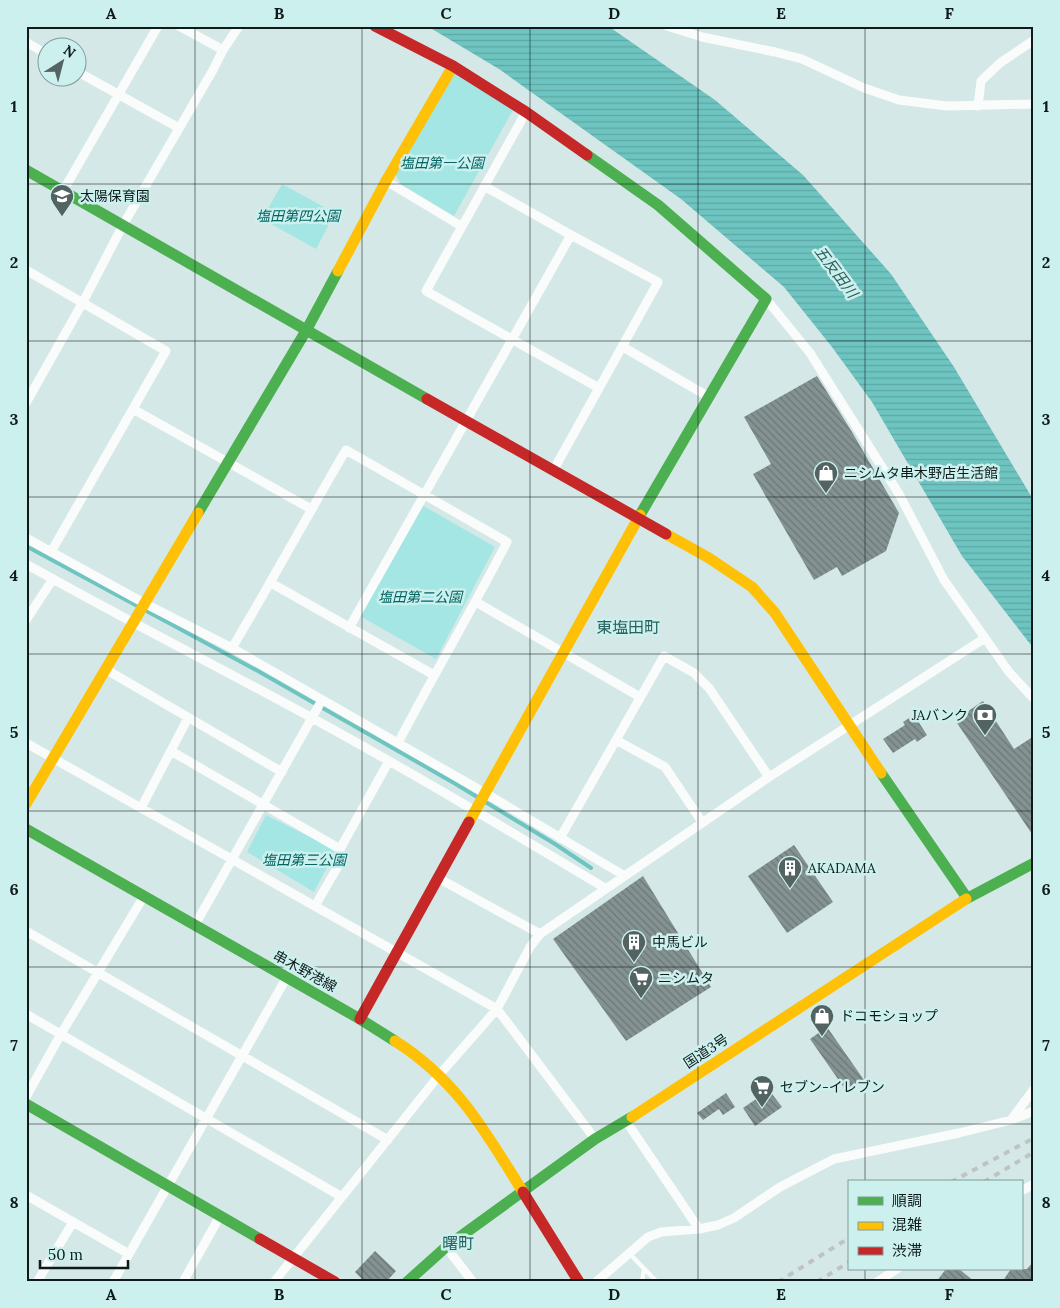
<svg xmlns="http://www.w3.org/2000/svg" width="1060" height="1308" viewBox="0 0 1060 1308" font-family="Lora,'Noto Sans JP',serif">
<defs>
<pattern id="water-rules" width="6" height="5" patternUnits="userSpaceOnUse" patternTransform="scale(1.25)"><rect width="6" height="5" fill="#6ec4c0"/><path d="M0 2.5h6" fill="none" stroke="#5ea8a4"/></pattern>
<pattern id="building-back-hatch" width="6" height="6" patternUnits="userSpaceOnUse" patternTransform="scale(1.25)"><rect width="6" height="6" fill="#849392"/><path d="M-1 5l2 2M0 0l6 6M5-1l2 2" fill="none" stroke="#6a7776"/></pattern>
</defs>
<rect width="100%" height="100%" fill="#d4e8e7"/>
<path fill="#a4e6e3" d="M454 71 514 108 454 216 401 184 394 172Z
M282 184 335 213 316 249 262 219Z
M422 505 495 547 436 659 360 616Z
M266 815 336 850 314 892 247 852Z"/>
<path fill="url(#water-rules)" d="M427 26H608L715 100 803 175 891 274 954 367 1034 501V649L962 556 872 402 832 347 784 287 681 199 499 69Z"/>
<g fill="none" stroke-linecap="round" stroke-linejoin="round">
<path stroke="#6ec4c0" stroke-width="4" d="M26 546 258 671 454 783 555 844 591 868"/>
</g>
<path fill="url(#building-back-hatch)" d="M817 376 852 432 899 513 886 551 842 576 837 567 814 580 753 474 771 464 744 417Z
M983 701 1014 749 1034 736V837L955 720Z
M914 715 927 735 917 742 915 739 893 753 883 739 905 725 903 722Z
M794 845 833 902 787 933 748 876Z
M643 876 711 987 626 1041 553 939Z
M827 1027 864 1080 847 1092 810 1039Z
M769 1090 782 1107 755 1126 743 1108Z
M726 1093 735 1107 723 1115 719 1109 703 1120 697 1113Z
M375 1251 396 1271 386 1282H365L355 1272Z
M1034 1261V1282H1002L1011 1269H1027Z
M946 1269H959L975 1282H936Z"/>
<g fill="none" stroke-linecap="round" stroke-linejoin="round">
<path stroke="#f9fcfb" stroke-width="4.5" d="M629 1253 657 1282
M642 1282 644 1269"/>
<path stroke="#f9fcfb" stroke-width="9" d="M179 26 223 50
M667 26 702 37 775 52 802 59 864 88 899 100 947 106 1034 104
M26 42 48 55
M78 72 179 128
M978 106 981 81 1000 63 1034 40
M526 112 426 291 599 388
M386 181 461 226
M484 186 571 235 658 282 553 471
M63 191 158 26
M26 270 166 351 51 552
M766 299 810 353 899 494 944 580 1009 672 1034 699
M623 347 709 397
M26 403 83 302 123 225 213 70 223 50 239 26
M133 409 311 509
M26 538 144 603 232 648 485 793 625 876
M26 564C120 617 217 666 312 718 411 772 508 830 605 888
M271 583 434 675
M476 602 640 697
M26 620 53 579
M349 628 571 235
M232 648C271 583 307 516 346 450L507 542C472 610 433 676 398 743
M105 669 282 772
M616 740 665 767 702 822
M26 743 497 1009 595 1139
M171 751 340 849
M141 808 188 718
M560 838 664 656 694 673 709 688 769 777
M438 878 540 934
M315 906 341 861 340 849 389 761
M195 925 322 700
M26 931 388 1140
M26 1014 342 1197
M26 1097 61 1034 144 896
M1011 1120 1034 1089
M626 1121 699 1229
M1021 1191 1034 1184
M26 1195 129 1254
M446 1247 473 1282
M37 1282 73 1222
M113 1282 287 977
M183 1282 220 1216
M274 1282 440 1074 497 1009 530 947 540 934 769 777 985 638
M596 1282 648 1237 661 1232 699 1229 718 1225 734 1218 780 1187 834 1159 959 1133 1011 1120 1034 1111
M877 1282 897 1269"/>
<path stroke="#4caf50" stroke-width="11" d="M587 155 658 205 766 299 640 515
M26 170 427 399
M198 513 307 329 338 271
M881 773 967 898
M26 829 360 1019 395 1041
M966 899 1034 863
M26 1104 260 1239
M407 1282 446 1247 595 1139 632 1117"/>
<path stroke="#ffc107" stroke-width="11" d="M338 271 386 181 453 66
M666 534 709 558 752 587 775 613 881 773
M26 804 198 513
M469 822 640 515
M395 1041C457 1080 485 1131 523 1192
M632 1117 966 899"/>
<path stroke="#c62828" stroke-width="11" d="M375 26 453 66 526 112 587 155
M427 399 666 534
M360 1019 469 822
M523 1192 579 1282
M260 1239 335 1282"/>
<path stroke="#bfc3c3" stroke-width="4" stroke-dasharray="6 6" stroke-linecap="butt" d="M951 1182 1034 1138
M984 1182 1034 1152
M778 1282 849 1238
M817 1282 849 1262"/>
</g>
<path fill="none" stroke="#0e1b1a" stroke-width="1" stroke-opacity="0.55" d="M195 26V1282M362 26V1282M530 26V1282M698 26V1282M865 26V1182M26 184H1034M26 341H1034M26 497H1034M26 654H1034M26 811H1034M26 967H1034M26 1124H1034M865 1269V1282"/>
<defs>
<g id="school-pin" transform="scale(1.25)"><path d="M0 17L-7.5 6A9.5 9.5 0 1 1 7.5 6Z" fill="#536362" stroke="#ccf0ee"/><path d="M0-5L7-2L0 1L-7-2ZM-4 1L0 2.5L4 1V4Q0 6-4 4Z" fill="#fff"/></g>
<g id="shop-pin" transform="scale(1.25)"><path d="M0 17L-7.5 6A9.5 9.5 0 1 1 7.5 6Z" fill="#536362" stroke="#ccf0ee"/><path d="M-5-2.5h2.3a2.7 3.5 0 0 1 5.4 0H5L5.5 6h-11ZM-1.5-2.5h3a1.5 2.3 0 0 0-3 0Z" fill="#fff"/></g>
<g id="bank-pin" transform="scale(1.25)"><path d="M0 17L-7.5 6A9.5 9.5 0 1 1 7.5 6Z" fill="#536362" stroke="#ccf0ee"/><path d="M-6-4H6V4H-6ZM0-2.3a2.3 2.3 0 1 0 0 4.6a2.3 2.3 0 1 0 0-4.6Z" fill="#fff"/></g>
<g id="building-pin" transform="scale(1.25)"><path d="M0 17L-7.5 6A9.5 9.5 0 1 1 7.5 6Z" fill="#536362" stroke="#ccf0ee"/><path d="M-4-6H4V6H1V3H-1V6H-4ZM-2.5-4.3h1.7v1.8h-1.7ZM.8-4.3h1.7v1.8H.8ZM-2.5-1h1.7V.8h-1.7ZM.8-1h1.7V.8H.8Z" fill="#fff"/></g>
<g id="supermarket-pin" transform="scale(1.25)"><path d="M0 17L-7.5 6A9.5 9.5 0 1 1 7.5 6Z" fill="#536362" stroke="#ccf0ee"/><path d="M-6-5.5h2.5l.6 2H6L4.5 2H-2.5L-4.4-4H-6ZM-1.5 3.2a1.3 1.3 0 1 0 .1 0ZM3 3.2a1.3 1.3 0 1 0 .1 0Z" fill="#fff"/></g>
</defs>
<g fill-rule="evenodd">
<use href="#school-pin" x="62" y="196"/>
<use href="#shop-pin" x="826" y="473"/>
<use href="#bank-pin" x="985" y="715"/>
<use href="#building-pin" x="790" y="868"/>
<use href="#building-pin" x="634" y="942"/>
<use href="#supermarket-pin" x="641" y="978"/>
<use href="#shop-pin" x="822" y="1016"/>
<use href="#supermarket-pin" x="762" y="1087"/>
</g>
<g text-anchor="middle" stroke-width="5" stroke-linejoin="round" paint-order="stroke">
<g font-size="14" font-style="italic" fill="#026563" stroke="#ccf0ee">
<text x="442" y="168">塩田第一公園</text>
<text x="298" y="221">塩田第四公園</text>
<text x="420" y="602">塩田第二公園</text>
<text x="304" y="865">塩田第三公園</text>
</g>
<g font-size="14" fill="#0e1b1a" stroke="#ccf0ee" text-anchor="start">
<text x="80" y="201">太陽保育園</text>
<text x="844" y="478">ニシムタ串木野店生活館</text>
<text x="968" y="720" text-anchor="end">JAバンク</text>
<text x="808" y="873">AKADAMA</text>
<text x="652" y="947">中馬ビル</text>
<text x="658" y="983">ニシムタ</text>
<text x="840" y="1021">ドコモショップ</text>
<text x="780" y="1092">セブン-イレブン</text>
</g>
<g font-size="14" fill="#0e1b1a" stroke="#ccf0ee">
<text transform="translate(305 971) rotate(29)" y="5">串木野港線</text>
<text transform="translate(706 1051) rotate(-33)" y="5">国道3号</text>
</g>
<g font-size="15" font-style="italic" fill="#2f5f5d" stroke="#ccf0ee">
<text transform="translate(836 272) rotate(53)" y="5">五反田川</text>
</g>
<g font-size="16" fill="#28625f" stroke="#ccf0ee">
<text x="628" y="633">東塩田町</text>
<text x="458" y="1249">曙町</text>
</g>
</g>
<rect width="1060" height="1308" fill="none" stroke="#ccf0ee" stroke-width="55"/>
<rect x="848" y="1180" width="175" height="90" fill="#ccf0ee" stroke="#809b99"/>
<rect x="858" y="1197" width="25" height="8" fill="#4caf50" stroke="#809b99"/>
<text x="892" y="1206" font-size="15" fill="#0e1b1a">順調</text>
<rect x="858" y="1222" width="25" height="8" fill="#ffc107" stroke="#809b99"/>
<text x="892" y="1230" font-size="15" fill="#0e1b1a">混雑</text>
<rect x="858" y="1247" width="25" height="8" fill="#c62828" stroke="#809b99"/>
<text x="892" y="1256" font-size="15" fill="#0e1b1a">渋滞</text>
<g transform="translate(62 62) rotate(36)"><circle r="24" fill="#ccf0ee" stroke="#809b99"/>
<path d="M0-4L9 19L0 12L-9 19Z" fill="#536362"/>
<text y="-8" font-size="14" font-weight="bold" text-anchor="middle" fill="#0e1b1a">N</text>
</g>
<path d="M40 1260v8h88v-8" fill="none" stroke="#0e1b1a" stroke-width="2.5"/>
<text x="48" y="1260" font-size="15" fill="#0e1b1a" stroke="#ccf0ee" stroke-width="4" paint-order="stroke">50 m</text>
<rect x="28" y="28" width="1004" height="1252" fill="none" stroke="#0e1b1a" stroke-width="2"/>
<g font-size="16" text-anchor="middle" font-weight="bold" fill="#0e1b1a">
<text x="111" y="19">A</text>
<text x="279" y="19">B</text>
<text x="446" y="19">C</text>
<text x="614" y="19">D</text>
<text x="781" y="19">E</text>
<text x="949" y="19">F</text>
<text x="14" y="112">1</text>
<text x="1046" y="112">1</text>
<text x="14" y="268">2</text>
<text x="1046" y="268">2</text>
<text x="14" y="425">3</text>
<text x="1046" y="425">3</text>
<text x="14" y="581">4</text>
<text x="1046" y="581">4</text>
<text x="14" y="738">5</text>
<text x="1046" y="738">5</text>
<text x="14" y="895">6</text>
<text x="1046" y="895">6</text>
<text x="14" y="1051">7</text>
<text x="1046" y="1051">7</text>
<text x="14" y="1208">8</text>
<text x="1046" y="1208">8</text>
<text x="111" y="1300">A</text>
<text x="279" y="1300">B</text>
<text x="446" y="1300">C</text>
<text x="614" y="1300">D</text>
<text x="781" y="1300">E</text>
<text x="949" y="1300">F</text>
</g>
</svg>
